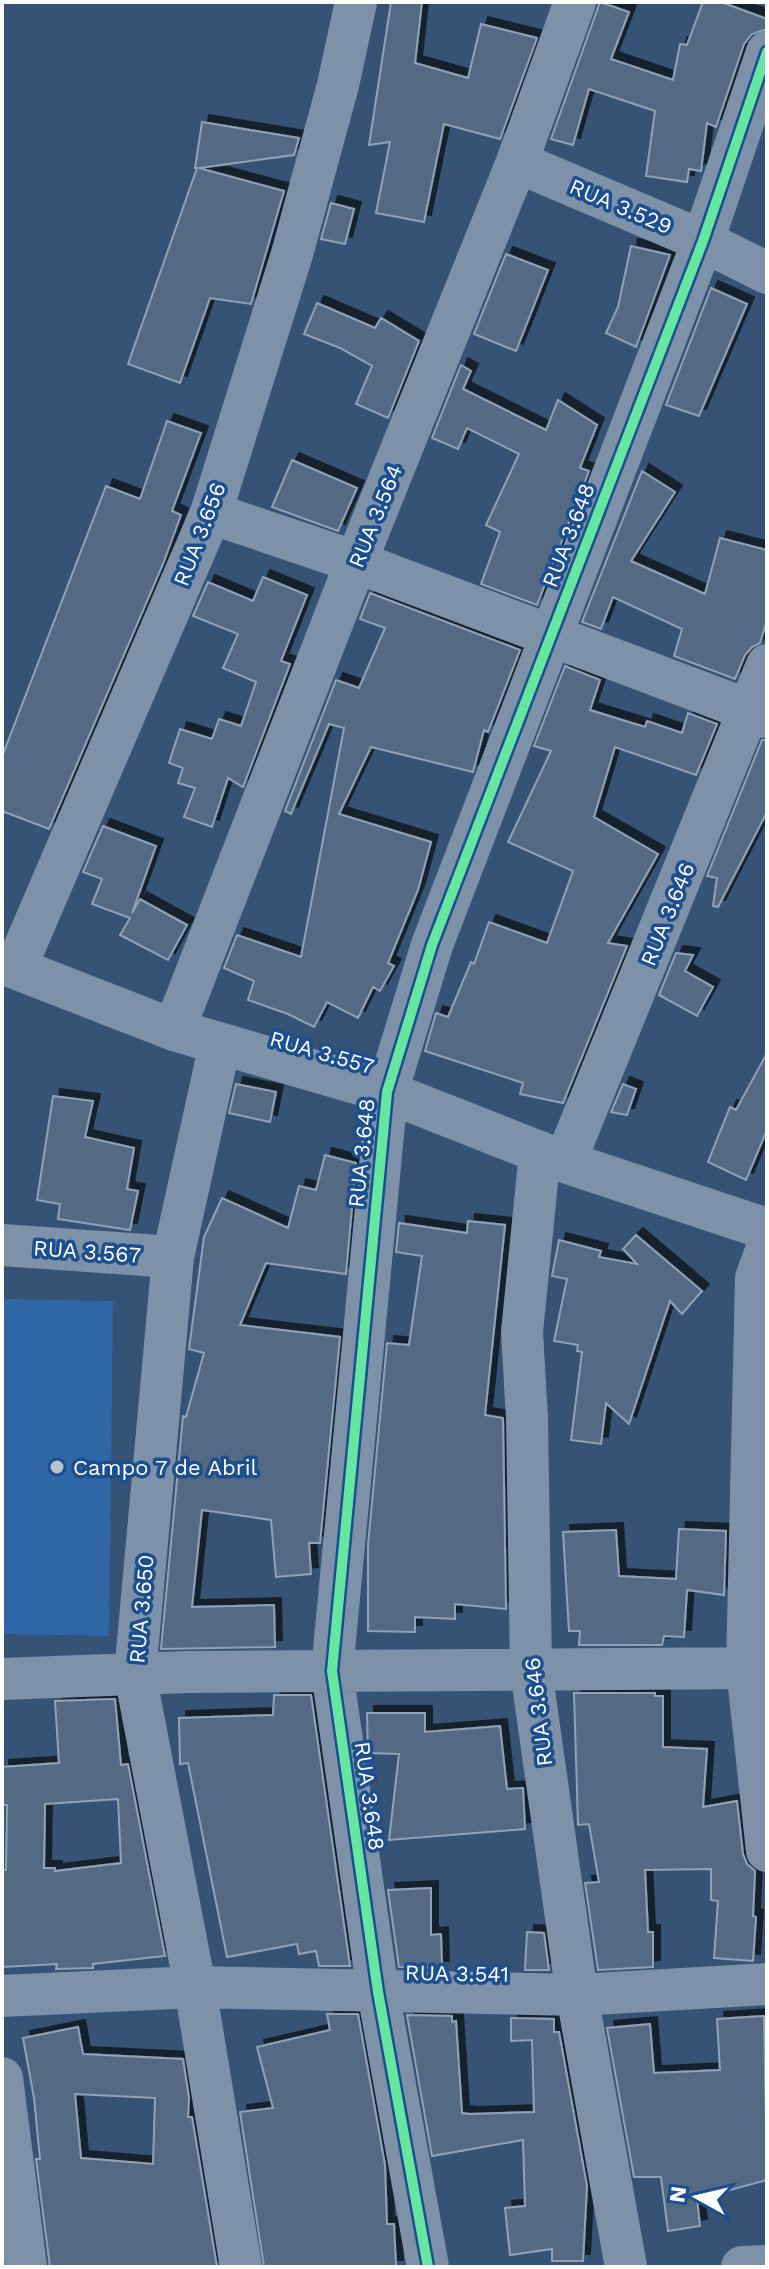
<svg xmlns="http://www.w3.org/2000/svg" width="769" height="2269" viewBox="0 0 769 2269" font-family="'Work Sans',sans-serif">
<defs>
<filter id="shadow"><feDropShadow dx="7" dy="-7" stdDeviation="0" flood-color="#0009"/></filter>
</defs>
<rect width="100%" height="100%" fill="#365274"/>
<path fill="#2f66a5" d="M2 1299 113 1301 109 1636 2 1634Z"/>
<path fill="#526984" stroke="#92a2b6" stroke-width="2" fill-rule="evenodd" filter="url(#shadow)" d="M391 2H422L415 63 468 78 481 24 537 38 500 139 444 124 424 222 376 213 390 142 369 145Z
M600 2 629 12 611 59 673 80 680 44 687 45 703 2H721L767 19V29L752 34 744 44 716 127 707 123 701 171 689 169 687 182 646 176 655 111 589 89 573 145 551 139Z
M202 122 299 138 294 155 199 168 284 191 251 304 210 298 180 383 128 364 197 168H195Z
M331 203 354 209 345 244 321 239Z
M631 246 670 255 636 347 606 333 618 307Z
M506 254 548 270 516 351 474 334Z
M711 288 747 304 699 416 666 405Z
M317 303 375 328 381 318 419 341 388 418 356 404 372 366 340 348 304 334Z
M461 365 471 371 463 389 546 430 558 400 597 425 580 468 589 471 537 605 481 584 500 532 486 525 519 454 467 428 458 449 432 438Z
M167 421 201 433 172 511 181 515 163 564 49 829 2 811V757L106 486 140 499Z
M292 460 357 488 338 531 272 507Z
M642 471 675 492 631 561 705 594 720 538 767 550V620L760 643 752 647 745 655 735 679 674 656 682 629 613 597 601 629 582 622Z
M263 577 307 595 281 661 290 664 243 787 228 778 212 827 184 817 195 788 178 783 183 768 169 763 180 729 212 739 219 719 241 726 256 682 223 668 238 634 193 616 208 582 253 601Z
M370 593 520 650 488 732 484 730 473 772 371 747 339 814 431 842 418 890 388 963 394 966 380 991 373 987 358 1018 327 1002 314 1027 288 1014 248 1000 254 981 224 968 237 935 301 957 344 728 329 724 291 814 285 811 336 680 359 688 385 628 360 619Z
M565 666 600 680 590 710 645 727 647 721 682 733 688 713 717 724 696 775 615 747 594 817 658 854 608 943 627 946 563 1103 520 1094 523 1083 425 1051 436 1013 448 1017 471 962 474 964 489 922 547 943 573 871 508 842 551 751 534 746Z
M762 740H767V812L718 907 713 906 717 878 707 876Z
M103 826 156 846 132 913 140 899 187 925 168 960 120 935 130 918 92 904 102 879 83 872Z
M676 953 693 955 685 971 713 987 697 1016 659 995Z
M767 1053V1130L746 1180 708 1162 730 1107 736 1110Z
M236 1084 276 1092 270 1122 229 1113Z
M623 1084 636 1089 627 1115 611 1112Z
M53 1096 93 1101 85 1137 134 1148 127 1189 138 1191 130 1230 58 1219 60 1204 37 1200Z
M325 1155 356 1163 346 1274 266 1263 240 1325 340 1337 320 1543H309L311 1574 276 1577 271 1520 202 1510 192 1607 274 1605 275 1647 161 1649 183 1416 186 1417 204 1353 189 1349 204 1237 222 1198 288 1228 299 1186 316 1190Z
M468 1221 505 1225 485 1415 503 1418 506 1609 455 1604V1619L415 1617V1632L368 1631V1545L387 1343 409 1345 422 1256 396 1252 399 1223 467 1233Z
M636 1235 702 1291 682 1314 670 1301 629 1424 606 1403 601 1444 571 1440 582 1352 577 1351 578 1345 554 1341 567 1279 552 1276 559 1240 601 1251 599 1257 637 1264 623 1249Z
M679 1529 726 1531 724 1595 687 1590 684 1637 664 1636 662 1645H579L580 1631H569L563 1532 616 1530 619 1576 676 1579Z
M574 1693H655V1696H663V1747L707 1749 703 1807 737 1801 743 1854 747 1864 755 1871 753 1916 756 1917 753 1961 714 1958 718 1901 711 1900V1869L645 1870 648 1932H653V1967L598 1970 585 1883 599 1882 589 1824 578 1825Z
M274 1695H311L350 1966H319L316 1951 299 1954 297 1944 227 1957 188 1763 180 1764 179 1718 273 1715Z
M115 1699 121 1765 128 1764 165 1956 93 1964V1968L56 1969 57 1964 3 1967 2 1870H6L7 1805H2V1767L59 1763 55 1701ZM118 1799 121 1863 55 1871V1868H44L45 1804Z
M367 1713H425V1732L500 1726 507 1789 523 1788 525 1829 389 1840 399 1754 368 1753Z
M431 1888V1935L441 1934 442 1968 399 1967 388 1890Z
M527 1932 544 1933 549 1970H525Z
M327 2014H358L385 2165 387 2224H394L396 2267H264L240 2112 273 2108 257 2047 330 2030Z
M407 2015 452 2016V2022L456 2021 462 2113 470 2114 534 2112 532 2040 511 2041V2018L554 2019V2032H559L587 2186 583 2261H552V2249L510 2255 505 2208 525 2206 523 2140 432 2156Z
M764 2016 767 2180 697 2199 700 2226 668 2231 661 2177H634L607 2028 650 2024 654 2073 720 2070 717 2019Z
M78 2027 83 2054 183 2059 189 2098 188 2117H192L217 2267H50L36 2159H40L34 2098 23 2038ZM75 2094 155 2098 153 2164 81 2158Z"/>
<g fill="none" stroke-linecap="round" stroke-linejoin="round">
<path stroke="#7d92a8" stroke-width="42" d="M517 162 703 241 767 273
M211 513 356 562 767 717
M2 963 174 1030 387 1092 565 1162 767 1229
M16 967 211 513 292 254 338 85 356 2
M174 1030 356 562 517 162 575 2
M220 1044 173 1257 135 1674 195 1987 241 2267
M540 1152 522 1332 527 1418 531 1670 577 1995 626 2267
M565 1162 767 665
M2 1245 173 1257
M767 1248 756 1278 747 1668 767 1851
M2 1679 187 1672 767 1668
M2 1996 195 1987 577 1995 767 1984
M2 2078 26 2267
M428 2267 378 1992 332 1671 387 1092 432 945 703 241 767 52
M742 2267 767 2266"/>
<g stroke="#1b4f8f" stroke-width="15">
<path id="cycleway" d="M428 2267 378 1992 332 1671 387 1092 432 945 703 241 767 52"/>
</g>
<use href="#cycleway" stroke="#66e7a1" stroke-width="10"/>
</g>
<circle fill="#b9c2ce" stroke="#1b4f8f" stroke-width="3" cx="57" cy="1467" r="8"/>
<g text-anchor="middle" stroke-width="7" stroke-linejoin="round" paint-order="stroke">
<g font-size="22" fill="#fff" stroke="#1b4f8f">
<text transform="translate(621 206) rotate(23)" y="8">RUA 3.529</text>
<text transform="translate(375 516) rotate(-68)" y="8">RUA 3.564</text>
<text transform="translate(199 534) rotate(-69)" y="8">RUA 3.656</text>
<text transform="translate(568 535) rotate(-69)" y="8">RUA 3.648</text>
<text transform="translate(667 914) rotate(-68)" y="8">RUA 3.646</text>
<text transform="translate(322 1052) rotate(16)" y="8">RUA 3.557</text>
<text transform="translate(361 1153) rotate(-84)" y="8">RUA 3.648</text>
<text transform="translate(87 1251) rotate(4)" y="8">RUA 3.567</text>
<text transform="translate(141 1609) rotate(-85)" y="8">RUA 3.650</text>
<text transform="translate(538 1712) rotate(-97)" y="8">RUA 3.646</text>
<text transform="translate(370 1796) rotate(82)" y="8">RUA 3.648</text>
<text transform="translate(457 1973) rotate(1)" y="8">RUA 3.541</text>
</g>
<g font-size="22" fill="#fff" stroke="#1b4f8f" text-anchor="start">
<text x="73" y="1475">Campo 7 de Abril</text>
</g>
</g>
<rect width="769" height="2269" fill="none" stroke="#ffffff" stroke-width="8"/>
<g transform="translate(697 2197) rotate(278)" stroke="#1b4f8f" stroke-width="6" paint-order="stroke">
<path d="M0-6L14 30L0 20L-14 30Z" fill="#ffffff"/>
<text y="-12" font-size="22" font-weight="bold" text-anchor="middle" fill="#ffffff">N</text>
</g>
</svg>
